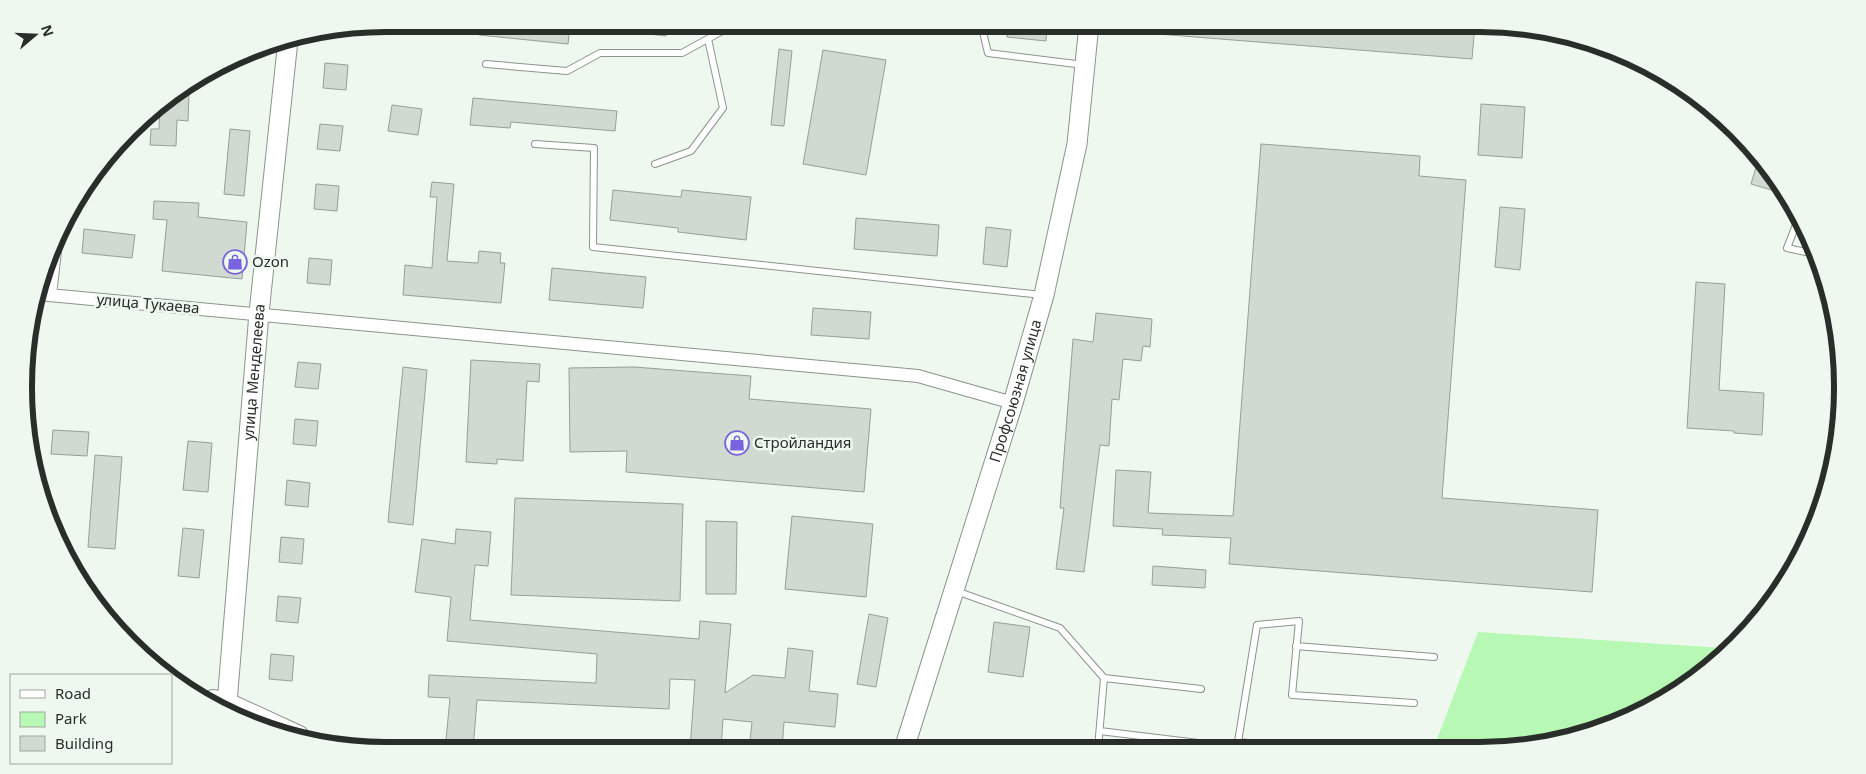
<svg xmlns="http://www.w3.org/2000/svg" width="1866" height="774" viewBox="0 0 1866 774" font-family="'Noto Sans',sans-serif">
<rect width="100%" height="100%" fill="#eef8ee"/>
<path fill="#b7f8b5" d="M1804 543 1781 589 1718 660 1639 713 1527 747H1434L1478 632 1723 648Z"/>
<path fill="#d0dad0" stroke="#979f96" d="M481 24H570L568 44 479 35Z
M630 24H667L666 36 630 32Z
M1008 24H1047L1046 41 1007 37Z
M1145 24H1475L1472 59 1145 33Z
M779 49 792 51 784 126 771 125Z
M823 50 886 60 866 175 803 164Z
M325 63 348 65 346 90 323 88Z
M180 90 189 91 188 121 177 120 176 146 150 145 151 129H159L160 105Z
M473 98 617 111 615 131 511 122 510 128 470 125Z
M1481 104 1525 107 1522 158 1478 155Z
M392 105 422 109 418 135 388 131Z
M320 124 343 126 340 151 317 149Z
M230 129 250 131 244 196 224 194Z
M1261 144 1420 156 1419 176 1466 180 1442 498 1598 510 1592 592 1229 564 1231 538 1162 535 1163 529 1113 526 1116 470 1151 472 1148 513 1233 516Z
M1759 157 1767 166 1785 194 1751 184Z
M432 182 454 184 447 261 478 263 479 251 501 253 500 263H505L501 303 403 295 405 265 432 268 437 197H430Z
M316 184 339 186 337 211 314 209Z
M613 190 681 197 682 190 751 197 746 240 678 232V228L610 220Z
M154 201 199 203 198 217 247 222 242 279 162 271 167 220 153 219Z
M1500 207 1525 209 1520 270 1495 267Z
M856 218 939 225 937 256 854 249Z
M986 227 1011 230 1007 267 983 264Z
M84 229 135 235 132 258 82 253Z
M309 258 332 260 330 285 307 283Z
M552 268 646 277 643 308 549 300Z
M1696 282 1725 284 1719 390 1764 393 1762 435 1734 433V431L1687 428Z
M813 308 871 312 869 339 811 335Z
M1096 313 1152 319 1150 347 1143 346 1141 361 1123 359 1119 400 1112 399 1109 446 1100 445 1084 572 1056 569 1064 508H1060L1073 339 1093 342Z
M471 360 540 364 539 382 527 381 523 461 497 459V464L466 462Z
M298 362 321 364 318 389 295 387Z
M403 367 427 370 413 525 388 522Z
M634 367 751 376 749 399 871 409 864 492 626 472 627 451 570 452 569 368Z
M295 419 318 421 316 446 293 444Z
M53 430 89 432 87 456 51 454Z
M188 441 212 443 208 492 183 490Z
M95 455 122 457 115 549 88 547Z
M287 480 310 483 308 507 285 505Z
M515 498 683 504 680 601 511 595Z
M792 516 873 524 866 597 785 589Z
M706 521 737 522 736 594H706Z
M183 528 204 530 199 578 178 576Z
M456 529 491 532 488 566 475 565 470 620 699 639 700 621 731 624 725 693 753 675 785 678 788 648 813 651 809 691 838 694 835 727 784 722 782 749H749L752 722 723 719 721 749H690L695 680 670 679 669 709 477 700 473 750H445L450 698 428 697 429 675 596 683 597 654 447 641 451 597 415 592 422 539 455 544Z
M281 537 304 539 302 564 279 562Z
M1153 566 1206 570 1205 588 1152 585Z
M278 596 301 598 298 623 276 621Z
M869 614 888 618 876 687 857 684Z
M994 622 1030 627 1023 677 988 672Z
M271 654 294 656 292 681 269 679Z"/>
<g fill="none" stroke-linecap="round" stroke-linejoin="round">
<g stroke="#8b948b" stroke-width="8">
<path id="lane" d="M981 24 988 53 1084 65
M486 64 567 71 600 53H682L735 24
M535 144 594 148 593 247 1042 295
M655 164 691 151 723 108 708 39
M1799 217 1787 248 1815 254
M956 591 1060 628 1104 678 1098 748
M1296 646 1434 657
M1104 678 1201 689
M1100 731 1198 743
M1238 742 1301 748
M1237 748 1257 625 1299 621 1292 695 1414 703"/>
</g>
<g stroke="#8b948b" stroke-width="14">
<path id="street" d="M38 294 918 376 1013 403
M50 295 56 242"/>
</g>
<g stroke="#8b948b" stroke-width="21">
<g id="secondary">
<path id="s1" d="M227 703 259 313 288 40"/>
<path id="s2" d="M904 749 1013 403 1044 295 1077 144 1089 24"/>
</g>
</g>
<g stroke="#8b948b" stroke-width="22">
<path id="primary" d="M213 700 227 703 299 736"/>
</g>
<use href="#lane" stroke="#fff" stroke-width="6"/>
<use href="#street" stroke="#fff" stroke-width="12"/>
<use href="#secondary" stroke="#fff" stroke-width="19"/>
<use href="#primary" stroke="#fff" stroke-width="20"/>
</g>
<defs>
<g id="shop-ring" transform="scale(1.25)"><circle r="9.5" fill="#eef8ee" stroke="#7963de" stroke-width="1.5"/><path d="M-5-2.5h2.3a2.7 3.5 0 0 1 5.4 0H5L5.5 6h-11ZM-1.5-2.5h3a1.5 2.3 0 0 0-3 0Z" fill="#7963de"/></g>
</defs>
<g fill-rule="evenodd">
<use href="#shop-ring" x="235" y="262"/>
<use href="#shop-ring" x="737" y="443"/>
</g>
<g text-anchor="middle" stroke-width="5" stroke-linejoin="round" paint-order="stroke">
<g font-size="15" fill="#2a2e2a" stroke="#eef8ee" text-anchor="start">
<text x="252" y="267">Ozon</text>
<text x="754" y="448">Стройландия</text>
</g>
<g font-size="15" fill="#2a2e2a" stroke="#eef8ee">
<text transform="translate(148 304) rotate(5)" y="5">улица Тукаева</text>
<text dy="5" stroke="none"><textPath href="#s1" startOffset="332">улица Менделеева</textPath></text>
<text dy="5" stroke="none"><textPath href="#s2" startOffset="375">Профсоюзная улица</textPath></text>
</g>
</g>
<path d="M0 0H1866V774H0ZM386 32H1480A354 354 0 0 1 1834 386V388A354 354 0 0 1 1480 742H386A354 354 0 0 1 32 388V386A354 354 0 0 1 386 32Z" fill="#eef8ee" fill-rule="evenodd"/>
<path fill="none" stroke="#2a2e2a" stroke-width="6" d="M386 32H1480A354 354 0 0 1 1834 386V388A354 354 0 0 1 1480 742H386A354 354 0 0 1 32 388V386A354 354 0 0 1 386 32Z"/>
<rect x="10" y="674" width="162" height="90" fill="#eef8ee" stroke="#a0a7a0"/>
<rect x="20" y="690" width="25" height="8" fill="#ffffff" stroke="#a0a7a0"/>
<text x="55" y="699" font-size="15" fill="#2a2e2a">Road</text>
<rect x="20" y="712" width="25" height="15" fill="#b7f8b5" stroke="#a0a7a0"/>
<text x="55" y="724" font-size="15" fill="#2a2e2a">Park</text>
<rect x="20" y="736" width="25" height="15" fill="#d0dad0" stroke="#a0a7a0"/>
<text x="55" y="749" font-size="15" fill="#2a2e2a">Building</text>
<g transform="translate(35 35) rotate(71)" stroke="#eef8ee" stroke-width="4" paint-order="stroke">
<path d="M0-4L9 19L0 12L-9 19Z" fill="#2a2e2a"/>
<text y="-8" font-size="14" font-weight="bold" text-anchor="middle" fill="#2a2e2a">N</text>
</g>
</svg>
